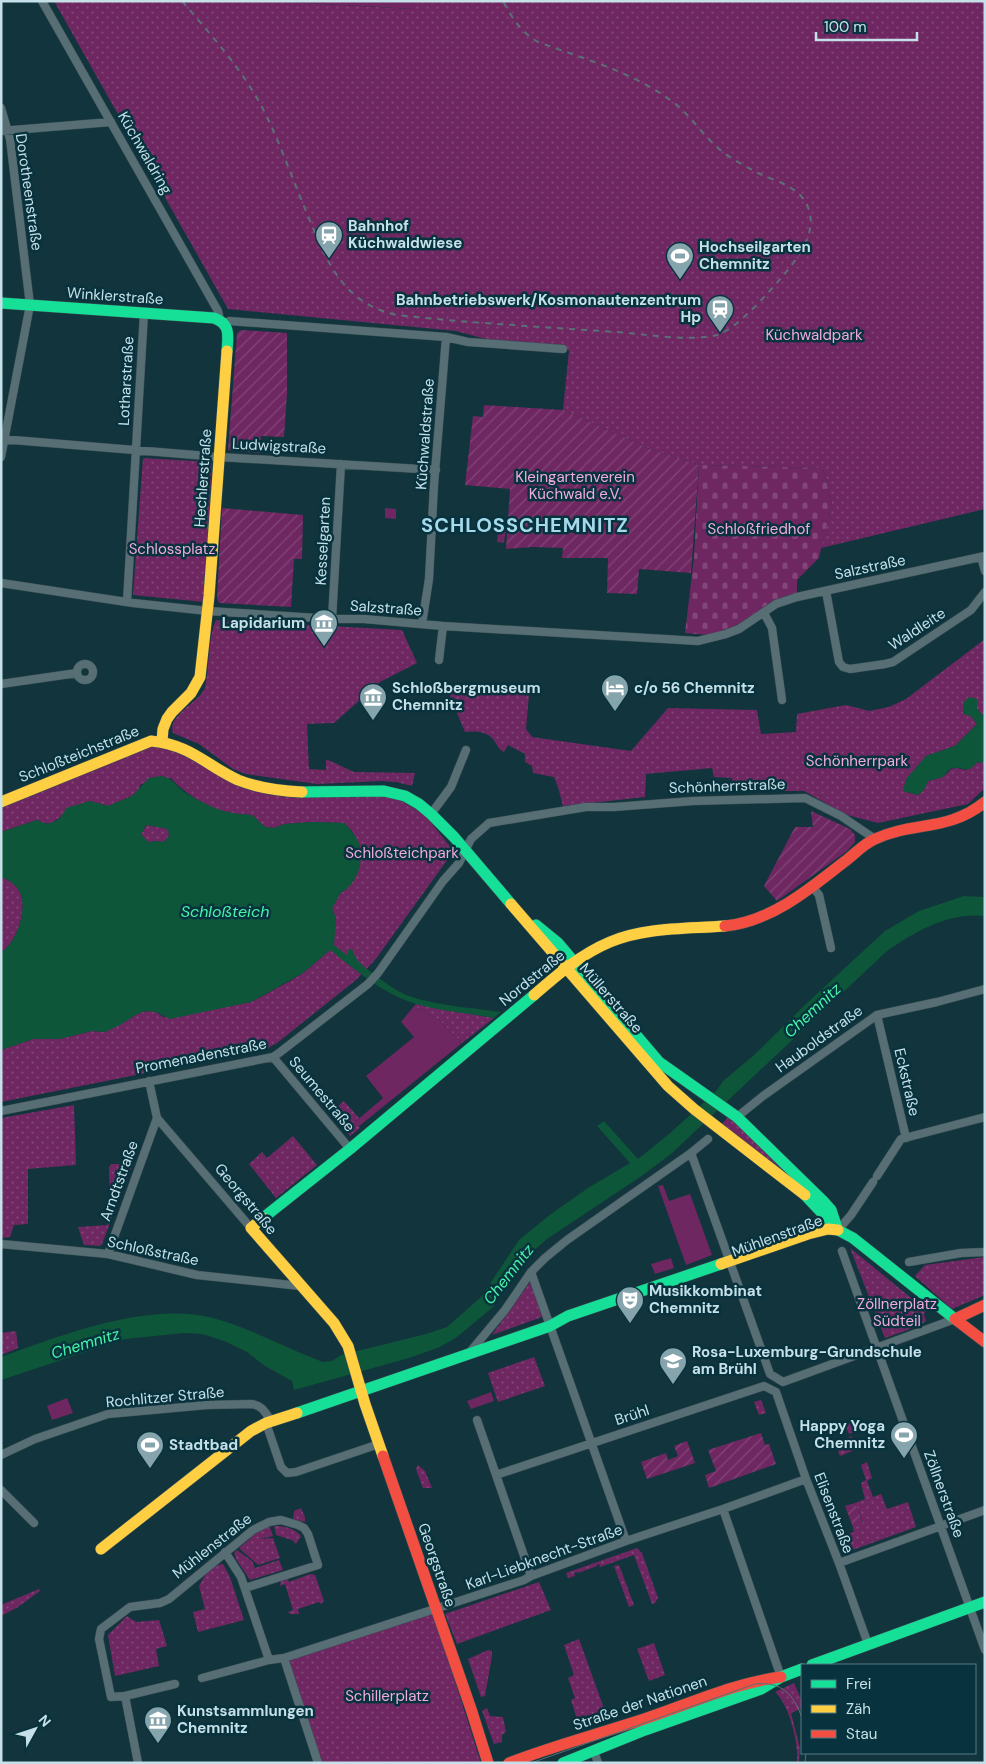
<svg xmlns="http://www.w3.org/2000/svg" width="986" height="1764" viewBox="0 0 986 1764" font-family="'DM Sans',sans-serif">
<defs>
<pattern id="grass-dots" width="8" height="8" patternUnits="userSpaceOnUse" patternTransform="scale(1.25)"><rect width="8" height="8" fill="#6f2762"/><path d="M2 2h.1M6 6h.1" fill="none" stroke="#824678" stroke-width="1.8" stroke-linecap="round"/></pattern>
<pattern id="cemetery-stones" width="16" height="16" patternUnits="userSpaceOnUse" patternTransform="scale(1.25)"><rect width="16" height="16" fill="#6f2762"/><path d="M2 7V4a2 2 0 0 1 4 0v3zM10 15v-3a2 2 0 0 1 4 0v3z" fill="#824678"/></pattern>
<pattern id="garden-furrows" width="10" height="10" patternUnits="userSpaceOnUse" patternTransform="scale(1.25)"><rect width="10" height="10" fill="#6f2762"/><path d="M-1 1l2-2M0 10L10 0M9 11l2-2" fill="none" stroke="#824678"/></pattern>
</defs>
<rect width="100%" height="100%" fill="#12343c"/>
<path fill="url(#grass-dots)" d="M54 1H273L412 9 413 1H985V509L821 548 832 503 823 468 699 465 648 448 563 410 569 351 564 346 497 342 456 331 228 309Z
M143 458 212 462 204 602 133 595Z
M216 620 402 630 417 663 380 682 334 723 307 724 309 769 326 770V760H328L354 772 415 773 412 786 396 782 381 781 317 784 246 774 233 769 199 744 173 733C167 716 197 703 204 690 206 686 206 680 207 675 209 659 209 635 216 620Z
M985 639V717L977 709 971 716 977 724 955 746 926 756 903 791 918 795 924 789 928 781C932 780 936 779 940 778 954 772 945 765 966 770L976 763 985 762V788L968 804 878 823 847 815 804 791H733L732 778 714 777 712 768 646 774 645 797 563 806 558 787 554 777 533 773 532 766 525 762V754L508 745 504 752C498 749 497 744 493 739 486 731 474 731 465 732L445 684 529 694 526 729 532 737 631 751 668 708 757 710 761 734 796 732 797 714 846 705 869 711 889 707 906 699Z
M159 740 253 786 394 797 424 814 452 849 453 852 375 960 356 980 277 1043 266 1049 1 1102V1050L33 1039H59L92 1031 105 1032 139 1013 147 1011 156 1012 163 1017 251 1002 290 981 303 973 330 950 336 918 332 909C335 900 338 893 347 889L360 846 352 831 344 823 313 822 285 824 274 828 265 827 252 815C242 814 230 815 220 811 204 804 182 792 171 778L141 784 138 791 132 796 108 806 90 801C81 805 72 809 65 814 53 821 51 828 37 820L1 832V804Z
M147 825 168 829 169 836 164 842 158 841 148 842 142 837 141 834Z
M1 877C10 880 18 886 21 895 27 911 16 944 1 952Z
M416 1004 494 1018 462 1043 438 1019 414 1006Z
M344 1101 359 1118 355 1122 360 1128 350 1136 335 1117 337 1114 335 1111 332 1113 331 1112Z
M74 1105 76 1165 28 1169V1224L14 1225 10 1237 1 1238V1118Z
M729 1116 817 1199 721 1125Z
M293 1136 317 1165 276 1198 249 1164 262 1152 267 1158Z
M111 1164H132L130 1171 127 1169 125 1173 128 1175 102 1244 100 1246 84 1245 78 1227 107 1225V1206L110 1205 109 1167Z
M850 1248 926 1310 924 1314 926 1321 919 1326 885 1338Z
M985 1257V1295L952 1309 915 1276 925 1265Z
M531 1281 542 1317 492 1335Z
M16 1331 18 1348 1 1355V1333Z
M534 1357 545 1386 498 1402 488 1373Z
M761 1400 766 1413 759 1415 754 1402Z
M848 1422H852L856 1431 849 1434 846 1427 840 1429 839 1425Z
M852 1436 857 1449 840 1456 835 1443Z
M867 1462 872 1478 867 1481 873 1497 881 1494 887 1509 908 1502 916 1527 847 1552 845 1550 842 1536 854 1532 853 1527 863 1522 855 1503 865 1499 861 1483 866 1480 861 1465Z
M418 1465 425 1471 432 1488H423L416 1469Z
M301 1508 305 1517V1522L293 1519 294 1511Z
M269 1525 273 1536 260 1539 273 1538 280 1558 258 1565 239 1548 250 1539 249 1537Z
M274 1526C284 1526 294 1528 301 1536L296 1544 292 1540 276 1535Z
M637 1548 642 1553 658 1598 655 1603 652 1604 634 1555 600 1567 599 1564 597 1565V1566L578 1573 577 1572 574 1573 575 1576 568 1578 566 1573Z
M237 1550 252 1561 255 1568 279 1560 283 1570 250 1580 236 1559 234 1553Z
M223 1564 230 1577 244 1620 198 1632 193 1612 205 1609 199 1586C206 1574 209 1566 223 1564Z
M619 1565 634 1605 629 1607 614 1566Z
M310 1574 315 1575 324 1601 321 1604 319 1602 298 1609 299 1614H290L288 1612 293 1610 285 1584 280 1586 281 1580 287 1577 289 1582Z
M539 1582 551 1610 457 1644 445 1614Z
M39 1589 40 1591 18 1607 1 1616V1605Z
M433 1612 481 1763H320L287 1659Z
M127 1616 136 1622 159 1620 167 1646 156 1649 159 1666 115 1676 108 1635Z
M579 1639 606 1714 597 1717 596 1713 577 1719 571 1700 575 1698 568 1678 574 1675 564 1645Z
M654 1643 665 1675 649 1681 637 1649Z
M488 1650 492 1651V1656L485 1696 481 1697 468 1659Z
M794 1683 802 1701V1710L801 1709 791 1713 800 1748 799 1763H797C799 1744 789 1704 775 1692Z
M487 1708 490 1716 503 1717 506 1732 502 1735V1742L494 1744 482 1711Z"/>
<path fill="url(#cemetery-stones)" d="M699 465 823 468 832 503 819 558 797 580V594L776 601 731 629 708 635 685 633 694 557Z"/>
<path fill="url(#garden-furrows)" d="M241 330 287 333V393L284 437 261 436 259 453 228 450 237 333Z
M484 405 563 410 648 448 699 465 691 573 639 569 637 594 607 593 608 558H562L563 548 533 547 506 549 510 489 465 485 473 416 483 417Z
M222 508 303 515 302 559H294L291 607 219 603 217 598Z
M811 811 850 829 855 835V842L847 851 777 901 764 886 795 827H813Z
M761 1433 765 1445 769 1444 776 1464 709 1488 705 1475 716 1471 708 1450Z
M687 1441 695 1463 647 1479 641 1462 666 1453 668 1460 678 1456 674 1446Z
M855 1503 863 1523 853 1527 845 1506Z"/>
<path fill="#6f2762" d="M273 1H413V9Z
M385 508 396 509V519L385 518Z
M498 527 506 528 504 543 497 542Z
M414 1006 438 1019 462 1043 358 1127 355 1122 383 1098 366 1076 414 1037 401 1022Z
M663 1185 669 1201 690 1194 712 1255 686 1265 658 1186Z
M671 1258 674 1268 655 1274 651 1264Z
M491 1392 494 1401 471 1409 467 1401Z
M67 1398 73 1413 52 1420 47 1406Z"/>
<path fill="#0d5639" fill-rule="evenodd" d="M969 697 977 699V709L985 717V762L976 763C968 775 963 766 953 768 949 768 947 773 944 776 940 779 933 779 928 781L924 790 918 795 903 791 906 779 926 756 955 746 977 724 971 716 963 714V703Z
M161 776C175 779 175 786 186 793 209 807 225 814 252 815L265 827 274 828 285 824 313 822 344 823C350 829 357 837 360 846 364 862 356 886 341 892L332 909 336 918 334 945 348 956V950L352 949C356 962 364 967 374 974 384 982 395 990 406 995 433 1005 472 1008 501 1012L494 1018C464 1012 429 1011 400 998 375 987 352 967 330 950L303 973 251 1002 170 1019 156 1012 147 1011 139 1013 120 1025 105 1032 92 1031 59 1039H33L1 1050V952C16 944 27 911 21 895 18 886 10 880 1 877V832L37 820C50 828 60 821 66 808L90 801 108 806 132 796 149 778ZM146 825 168 829 169 836 164 842 158 841 148 842 141 834Z
M964 896 985 897V916C949 912 916 931 887 951L671 1154 643 1175 547 1239 532 1252 519 1268 493 1307 457 1337 440 1347 409 1358 294 1390 292 1381 265 1366 247 1352 224 1341 202 1334 184 1333 125 1339 1 1380V1357C61 1335 149 1301 213 1318 251 1328 285 1348 323 1362L332 1361 341 1355 426 1334 447 1327 481 1297 519 1240 551 1214 588 1188 630 1163 597 1126 604 1121 638 1159 669 1134 690 1115 717 1090 723 1081 753 1056 808 1002 885 931 919 911Z"/>
<g fill="none" stroke-linecap="round" stroke-linejoin="round">
<g stroke="#395055" stroke-width="9">
<path id="street" d="M42 1 218 311 220 320
M1 108 10 139 30 305 1 457
M1 131 111 122
M225 323 229 321 446 337 468 342 563 349
M1 439 219 457 436 470
M981 557 985 571
M1 583 133 603 208 611 332 619H364L443 626 698 641 726 634 739 629 776 604 797 597 985 556
M826 591 839 662 843 667 850 669 885 664 893 662 971 610 985 592
M127 602 144 313
M764 613 772 628 782 700
M332 619 341 464
M422 624 429 579 434 485 446 337
M439 660 443 626
M77 672a8 8 0 1 1 16 0a8 8 0 1 1-16 0Z
M1 684 77 673
M431 814 451 787 466 750
M812 886 819 895 831 948
M877 1015 906 1138
M273 1057 350 1149
M149 1081 157 1118 251 1228
M1 1111 273 1057 279 1053 368 984 378 973 443 881 459 863 471 839 489 823 586 807H614L693 801 805 798 841 816 875 839
M737 1117 763 1096 877 1015 937 1002 985 989
M691 1153 770 1374 783 1382 955 1319
M877 1176 901 1139 985 1117
M838 1230 851 1215 873 1182
M1 1244 108 1254 197 1275 300 1286
M842 1251 985 1650
M108 1254 157 1118
M909 1262 961 1253 985 1252
M531 1272 626 1541
M470 1352 505 1310 531 1272 545 1258 567 1240 691 1153 708 1139
M477 1420 531 1576
M266 1423 281 1467 287 1473 296 1472 379 1444
M1 1455 35 1439 108 1414 207 1405 251 1404C262 1405 265 1412 271 1421
M496 1475 764 1386 776 1392 806 1479 839 1563 868 1644
M1 1490 34 1523
M723 1509 781 1677
M225 1552 241 1577 269 1660
M839 1563 985 1510
M284 1658 318 1763
M202 1678 269 1660 284 1658 524 1580 531 1576 626 1541 723 1509 806 1479
M175 1684 125 1696 111 1697 99 1639 101 1629 130 1607 160 1603 169 1599 253 1530 269 1522 281 1520 298 1525 304 1528 308 1534 318 1565 245 1588
M125 1696 138 1763
M594 1751 598 1763"/>
</g>
<g stroke="#395055" stroke-width="12">
<path id="fast" d="M1 303 214 318C231 324 228 336 227 351
M302 792 384 791 405 796 419 804 431 814 454 837 511 904
M536 925 558 943 659 1062 737 1117 823 1201 831 1210 837 1228
M805 1195 838 1230 853 1238 955 1319
M263 1218 350 1149 534 995
M297 1413 550 1326 568 1316 721 1264
M812 1665 985 1602
M563 1763 645 1730 761 1689 781 1677 802 1669"/>
</g>
<g stroke="#395055" stroke-width="12">
<path id="slow" d="M162 741 163 729 167 719 172 712 191 693 200 677 209 596 227 351
M1 802 151 741C191 745 204 764 238 780 258 788 281 791 302 792
M511 904 668 1086 694 1109 805 1195
M534 995C557 975 581 954 610 942 645 927 687 929 725 926
M263 1218 251 1228 334 1323 348 1346 365 1404 383 1456
M721 1264 808 1234 828 1229 838 1230
M101 1549 251 1431 266 1423 297 1413"/>
</g>
<g stroke="#395055" stroke-width="12">
<path id="jam" d="M725 926C770 922 810 889 844 862 854 855 863 844 875 839 914 821 948 832 985 802
M985 1305 955 1319 985 1342
M383 1456 471 1709 488 1763
M509 1763C555 1745 603 1733 650 1717 694 1702 735 1683 781 1677"/>
</g>
<use href="#street" stroke="#576e74" stroke-width="8"/>
<use href="#fast" stroke="#16e098" stroke-width="11"/>
<use href="#slow" stroke="#ffcf43" stroke-width="11"/>
<use href="#jam" stroke="#f24e42" stroke-width="11"/>
<path stroke="#597076" stroke-width="1" d="M531 1763 755 1684C782 1681 794 1695 802 1718
M805 1763 806 1753"/>
<path stroke="#597076" stroke-width="2" stroke-dasharray="6 6" stroke-linecap="butt" d="M182 1C211 35 241 68 262 107 281 144 294 184 311 223 322 250 333 277 356 296 368 306 382 312 397 315 469 323 543 327 616 332 645 334 689 342 717 335 737 329 767 294 781 278 796 261 817 234 809 210 802 187 777 182 758 173 749 168 739 163 730 157 709 144 696 122 678 106 637 73 587 60 538 42 521 32 512 18 503 1"/>
</g>
<defs>
<g id="station-pin" transform="scale(1.4375)"><path d="M0 17L-7.5 6A9.5 9.5 0 1 1 7.5 6Z" fill="#86a4ac" stroke="#08333e"/><path d="M-3-6H3Q5-6 5-4V2Q5 4 3 4L4.5 6H3L1.5 4h-3L-3 6H-4.5L-3 4Q-5 4-5 2V-4Q-5-6-3-6ZM-3.5-4v3h7v-3ZM-3.5 1v1.5H-2V1ZM2 1v1.5H3.5V1Z" fill="#fff"/></g>
<g id="stadium-pin" transform="scale(1.4375)"><path d="M0 17L-7.5 6A9.5 9.5 0 1 1 7.5 6Z" fill="#86a4ac" stroke="#08333e"/><path d="M0-5a6.5 5 0 1 0 0 10a6.5 5 0 1 0 0-10ZM-3.5-1.8h7v3.6h-7Z" fill="#fff"/></g>
<g id="museum-pin" transform="scale(1.4375)"><path d="M0 17L-7.5 6A9.5 9.5 0 1 1 7.5 6Z" fill="#86a4ac" stroke="#08333e"/><path d="M0-6L6-3V-2H-6V-3ZM-5-1h2V3h-2ZM-1-1h2V3h-2ZM3-1h2V3H3ZM-6 4H6V6H-6Z" fill="#fff"/></g>
<g id="hotel-pin" transform="scale(1.4375)"><path d="M0 17L-7.5 6A9.5 9.5 0 1 1 7.5 6Z" fill="#86a4ac" stroke="#08333e"/><path d="M-6-4.5h1.5V1H6V5H4.5V3h-9V5H-6ZM-4 0a1.8 1.8 0 1 1 3.6 0ZM.5 0V-2.5h3Q6-2.5 6 0Z" fill="#fff"/></g>
<g id="theatre-pin" transform="scale(1.4375)"><path d="M0 17L-7.5 6A9.5 9.5 0 1 1 7.5 6Z" fill="#86a4ac" stroke="#08333e"/><path d="M-5-5.5Q0-4 5-5.5V0Q5 5 0 6Q-5 5-5 0ZM-3.3-2.5H-1v1.5H-3.3ZM1-2.5H3.3v1.5H1ZM-2.8 1Q0 5.5 2.8 1Z" fill="#fff"/></g>
<g id="school-pin" transform="scale(1.4375)"><path d="M0 17L-7.5 6A9.5 9.5 0 1 1 7.5 6Z" fill="#86a4ac" stroke="#08333e"/><path d="M0-5L7-2L0 1L-7-2ZM-4 1L0 2.5L4 1V4Q0 6-4 4Z" fill="#fff"/></g>
</defs>
<g fill-rule="evenodd">
<use href="#station-pin" x="329" y="235"/>
<use href="#stadium-pin" x="680" y="256"/>
<use href="#station-pin" x="720" y="309"/>
<use href="#museum-pin" x="324" y="623"/>
<use href="#hotel-pin" x="615" y="688"/>
<use href="#museum-pin" x="373" y="697"/>
<use href="#theatre-pin" x="630" y="1300"/>
<use href="#school-pin" x="673" y="1361"/>
<use href="#stadium-pin" x="904" y="1435"/>
<use href="#stadium-pin" x="150" y="1445"/>
<use href="#museum-pin" x="158" y="1720"/>
</g>
<g text-anchor="middle" stroke-width="5" stroke-linejoin="round" paint-order="stroke">
<g font-size="15" fill="#c5e0e8" stroke="#08333e">
<text transform="translate(145 153) rotate(60)" y="5">Küchwaldring</text>
<text transform="translate(29 192) rotate(82)" y="5">Dorotheenstraße</text>
<text transform="translate(115 296) rotate(4)" y="5">Winklerstraße</text>
<text transform="translate(126 381) rotate(-87)" y="5">Lotharstraße</text>
<text transform="translate(425 434) rotate(-86)" y="5">Küchwaldstraße</text>
<text transform="translate(279 446) rotate(3)" y="5">Ludwigstraße</text>
<text transform="translate(203 478) rotate(-86)" y="5">Hechlerstraße</text>
<text transform="translate(323 541) rotate(-87)" y="5">Kesselgarten</text>
<text transform="translate(870 567) rotate(-12)" y="5">Salzstraße</text>
<text transform="translate(386 608) rotate(4)" y="5">Salzstraße</text>
<text transform="translate(917 629) rotate(-33)" y="5">Waldleite</text>
<text transform="translate(79 754) rotate(-22)" y="5">Schloßteichstraße</text>
<text transform="translate(727 786) rotate(-2)" y="5">Schönherrstraße</text>
<text transform="translate(532 978) rotate(-39)" y="5">Nordstraße</text>
<text transform="translate(611 998) rotate(49)" y="5">Müllerstraße</text>
<text transform="translate(819 1039) rotate(-36)" y="5">Hauboldstraße</text>
<text transform="translate(201 1056) rotate(-11)" y="5">Promenadenstraße</text>
<text transform="translate(907 1082) rotate(77)" y="5">Eckstraße</text>
<text transform="translate(322 1094) rotate(50)" y="5">Seumestraße</text>
<text transform="translate(119 1181) rotate(-70)" y="5">Arndtstraße</text>
<text transform="translate(246 1199) rotate(50)" y="5">Georgstraße</text>
<text transform="translate(777 1236) rotate(-20)" y="5">Mühlenstraße</text>
<text transform="translate(153 1251) rotate(12)" y="5">Schloßstraße</text>
<text transform="translate(165 1397) rotate(-5)" y="5">Rochlitzer Straße</text>
<text transform="translate(632 1415) rotate(-18)" y="5">Brühl</text>
<text transform="translate(944 1494) rotate(70)" y="5">Zöllnerstraße</text>
<text transform="translate(834 1513) rotate(69)" y="5">Elisenstraße</text>
<text transform="translate(212 1546) rotate(-38)" y="5">Mühlenstraße</text>
<text transform="translate(544 1557) rotate(-20)" y="5">Karl-Liebknecht-Straße</text>
<text transform="translate(437 1565) rotate(71)" y="5">Georgstraße</text>
<text transform="translate(640 1703) rotate(-19)" y="5">Straße der Nationen</text>
</g>
<g font-size="15" font-weight="bold" fill="#c5e0e8" stroke="#08333e" text-anchor="start">
<text x="348" y="231">Bahnhof<tspan x="348" dy="17">Küchwaldwiese</tspan></text>
<text x="699" y="252">Hochseilgarten<tspan x="699" dy="17">Chemnitz</tspan></text>
<text x="701" y="305" text-anchor="end">Bahnbetriebswerk/Kosmonautenzentrum<tspan x="701" dy="17">Hp</tspan></text>
<text x="305" y="628" text-anchor="end">Lapidarium</text>
<text x="392" y="693">Schloßbergmuseum<tspan x="392" dy="17">Chemnitz</tspan></text>
<text x="634" y="693">c/o 56 Chemnitz</text>
<text x="649" y="1296">Musikkombinat<tspan x="649" dy="17">Chemnitz</tspan></text>
<text x="692" y="1357">Rosa-Luxemburg-Grundschule<tspan x="692" dy="17">am Brühl</tspan></text>
<text x="885" y="1431" text-anchor="end">Happy Yoga<tspan x="885" dy="17">Chemnitz</tspan></text>
<text x="169" y="1450">Stadtbad</text>
<text x="177" y="1716">Kunstsammlungen<tspan x="177" dy="17">Chemnitz</tspan></text>
</g>
<g font-size="15" fill="#f3aadc" stroke="#08333e">
<text x="814" y="340">Küchwaldpark</text>
<text x="575" y="482">Kleingartenverein<tspan x="575" dy="17">Küchwald e.V.</tspan></text>
<text x="759" y="534">Schloßfriedhof</text>
<text x="172" y="554">Schlossplatz</text>
<text x="857" y="766">Schönherrpark</text>
<text x="402" y="858">Schloßteichpark</text>
<text x="897" y="1309">Zöllnerplatz<tspan x="897" dy="17">Südteil</tspan></text>
<text x="387" y="1701">Schillerplatz</text>
</g>
<g font-size="16" font-style="italic" fill="#46f5a7" stroke="#08333e">
<text x="225" y="917">Schloßteich</text>
<text transform="translate(812 1010) rotate(-43)" y="6">Chemnitz</text>
<text transform="translate(508 1274) rotate(-52)" y="6">Chemnitz</text>
<text transform="translate(85 1343) rotate(-17)" y="6">Chemnitz</text>
</g>
<g font-size="20" font-weight="bold" letter-spacing="1" fill="#a4daeb" stroke="#08333e">
<text x="525" y="532">SCHLOSSCHEMNITZ</text>
</g>
</g>
<rect width="986" height="1764" fill="none" stroke="#c5e0e8" stroke-width="5"/>
<rect x="801" y="1664" width="175" height="90" fill="#08333e" stroke="#547882"/>
<rect x="811" y="1680" width="25" height="8" fill="#16e098" stroke="#547882"/>
<text x="846" y="1689" font-size="15" fill="#c5e0e8">Frei</text>
<rect x="811" y="1705" width="25" height="8" fill="#ffcf43" stroke="#547882"/>
<text x="846" y="1714" font-size="15" fill="#c5e0e8">Zäh</text>
<rect x="811" y="1730" width="25" height="8" fill="#f24e42" stroke="#547882"/>
<text x="846" y="1739" font-size="15" fill="#c5e0e8">Stau</text>
<g transform="translate(35 1729) rotate(50)" stroke="#08333e" stroke-width="4" paint-order="stroke">
<path d="M0-4L9 19L0 12L-9 19Z" fill="#c5e0e8"/>
<text y="-8" font-size="14" font-weight="bold" text-anchor="middle" fill="#c5e0e8">N</text>
</g>
<path d="M816 32v8h101v-8" fill="none" stroke="#c5e0e8" stroke-width="2.5"/>
<text x="824" y="32" font-size="15" fill="#c5e0e8" stroke="#08333e" stroke-width="4" paint-order="stroke">100 m</text>
</svg>
